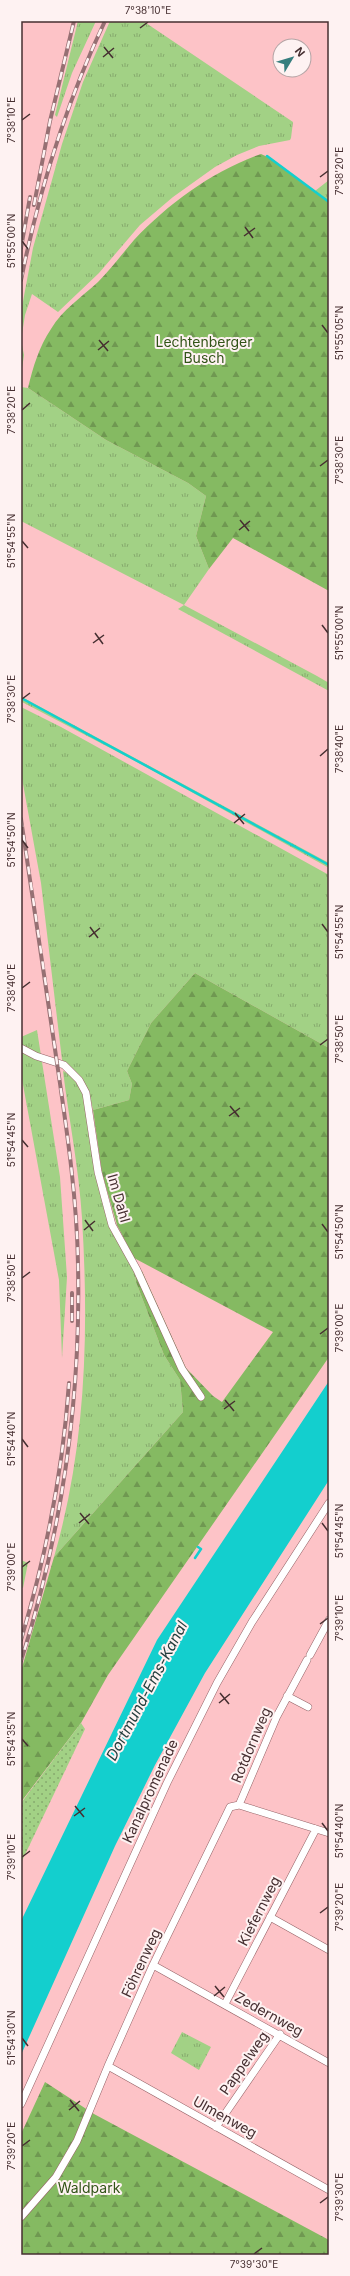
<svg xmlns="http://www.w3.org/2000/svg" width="350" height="2276" viewBox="0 0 350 2276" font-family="Inter,sans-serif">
<defs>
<pattern id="grass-tufts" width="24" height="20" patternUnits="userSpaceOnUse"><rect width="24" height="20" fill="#a2d185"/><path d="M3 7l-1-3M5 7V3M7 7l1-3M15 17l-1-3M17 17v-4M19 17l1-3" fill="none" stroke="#86aa6d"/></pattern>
<pattern id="forest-firs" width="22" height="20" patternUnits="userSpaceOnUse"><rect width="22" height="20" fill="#85ba62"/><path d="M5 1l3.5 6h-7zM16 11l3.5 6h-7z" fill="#6f9851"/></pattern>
<pattern id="garden-dots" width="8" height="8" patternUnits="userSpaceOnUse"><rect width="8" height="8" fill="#a2d185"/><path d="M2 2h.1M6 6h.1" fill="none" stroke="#86aa6d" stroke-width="1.8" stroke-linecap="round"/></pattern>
</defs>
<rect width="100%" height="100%" fill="#fdc3c7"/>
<path fill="url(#grass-tufts)" d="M78 21H96L72 73 57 117 55 115Z
M110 21H143L293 122 291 138 290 140 259 146 237 155 215 167 173 197 140 225 99 273 58 312 32 294 25 315 21 340 24 355 21 375V312L33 248 62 144 83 82Z
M329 180V202L315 191Z
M21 387 28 388 106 440 188 483 206 496 196 536 209 569 184 605 317 676 329 683V691L178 609 184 605 21 521Z
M22 697 329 863V868L137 762 22 702Z
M21 707 61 727 329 875V1048L195 973 151 1023 127 1071 132 1084 129 1100 93 1110C89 1087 81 1073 62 1060L41 883 21 773Z
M37 1030 60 1177 67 1277 62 1358 59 1280 21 1074V1037Z
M63 1071C75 1075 79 1085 84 1095L105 1212 135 1273 136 1282 164 1355 180 1380 183 1412 54 1557C86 1447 89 1332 82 1218 79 1169 69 1120 63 1071Z
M21 1560 28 1563 23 1588 21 1587Z
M182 2032 211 2047 199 2070 171 2053Z"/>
<path fill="url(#forest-firs)" d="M261 154 272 159 329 202V591L233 538 209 569 196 536 206 496 188 483 106 440 28 388C33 367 39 347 51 329 63 309 82 297 98 282 111 269 122 254 134 240 169 203 213 171 261 154Z
M195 973 329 1048V1357L108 1675 81 1723 21 1802V1671L54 1557 183 1412 180 1380 164 1355 136 1282 135 1273 142 1271 186 1368 213 1396 222 1402 273 1332 134 1258 117 1225 102 1173 93 1110 129 1100 132 1084 127 1071 151 1023Z
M45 2082 94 2114 329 2240V2255H21V2134Z"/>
<path fill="url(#garden-dots)" d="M81 1723 85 1729 21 1863V1803Z"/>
<path fill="#13cfce" d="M329 1381V1480L205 1673 155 1765 115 1846 21 2055V1921L157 1640Z"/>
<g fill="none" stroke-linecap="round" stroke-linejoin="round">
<path stroke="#13cfce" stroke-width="2.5" d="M267 156 329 202
M23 699 329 865
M195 1558 201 1549 198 1547"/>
<g stroke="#956266" stroke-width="8">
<path id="minor" d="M21 1048 36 1056 64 1065 79 1080 86 1093 98 1172 112 1225 137 1270 182 1369 201 1397
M310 1655 329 1620
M287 1696 308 1707
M239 1805 277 1716 307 1660
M270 1917 329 1950
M153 1965 329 2063
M225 2004 316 1829
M108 2066 329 2190
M21 2104 167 1783 217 1683 252 1622 329 1503
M216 2127 280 2034
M21 2217 56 2177 77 2141 108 2066 153 1965 230 1807 239 1805 329 1833"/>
</g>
<use href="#minor" stroke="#fff" stroke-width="7"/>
<g stroke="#967073" stroke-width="4">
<path id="rail" d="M34 205 50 121 74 21
M21 248 30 197
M21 280C39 191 66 103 105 21
M21 819C33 898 45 977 56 1056 66 1125 77 1195 78 1265 81 1399 62 1532 21 1661
M72 1321V1293
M21 1640C46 1556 63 1470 69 1383"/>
</g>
<use href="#rail" stroke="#fef2f2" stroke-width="2.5" stroke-dasharray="8" stroke-linecap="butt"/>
</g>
<path fill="none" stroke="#462f31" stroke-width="1.5" d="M140 28 148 22M104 47 113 58M103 57 114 48M22 120 30 114M320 177 328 171M245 227 253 238M244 236 255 228M22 241 28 249M322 325 328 333M99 340 108 351M98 350 109 341M22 410 30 403M320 466 328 460M240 520 249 531M239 530 250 521M22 541 28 548M322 625 328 633M95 633 103 644M93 643 104 635M22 699 30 693M320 756 328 749M235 813 244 824M234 823 245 814M22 840 28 848M322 924 328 932M90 927 98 938M89 937 100 928M22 988 30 982M320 1045 328 1039M230 1106 239 1117M229 1116 240 1108M22 1140 28 1147M85 1220 93 1231M322 1224 328 1232M84 1230 95 1221M22 1278 30 1272M320 1334 328 1328M225 1400 234 1411M224 1409 235 1401M22 1439 28 1447M80 1513 89 1524M79 1523 90 1514M322 1523 328 1531M22 1567 30 1561M320 1624 328 1618M220 1693 229 1704M219 1703 230 1694M22 1739 28 1746M75 1806 84 1817M74 1816 85 1808M322 1823 328 1831M22 1857 30 1851M320 1913 328 1907M215 1986 224 1997M214 1996 225 1987M22 2038 28 2046M70 2100 79 2111M69 2110 80 2101M22 2146 30 2140M320 2203 328 2197M254 2254 262 2248"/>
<g text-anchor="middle" stroke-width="4" stroke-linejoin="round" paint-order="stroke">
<g font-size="14" fill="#325418" stroke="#fef2f2">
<text x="204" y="347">Lechtenberger<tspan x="204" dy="16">Busch</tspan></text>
<text x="89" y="2193">Waldpark</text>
</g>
<g font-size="14" fill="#462f31" stroke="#fef2f2">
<text transform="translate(119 1198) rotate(74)" y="5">Im Dahl</text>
<text transform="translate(251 1745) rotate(-67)" y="5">Rotdornweg</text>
<text transform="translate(150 1791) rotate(-65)" y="5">Kanalpromenade</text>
<text transform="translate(259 1911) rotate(-63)" y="5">Kiefernweg</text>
<text transform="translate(141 1963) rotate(-65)" y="5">Föhrenweg</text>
<text transform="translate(269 2014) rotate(29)" y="5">Zedernweg</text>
<text transform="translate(244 2063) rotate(-55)" y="5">Pappelweg</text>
<text transform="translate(225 2117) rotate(29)" y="5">Ulmenweg</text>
</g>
<g font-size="15" font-style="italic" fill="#243e3e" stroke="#fef2f2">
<text transform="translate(147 1691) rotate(-62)" y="5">Dortmund-Ems-Kanal</text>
</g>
</g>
<rect width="350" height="2276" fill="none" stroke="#fef2f2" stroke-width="44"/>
<g transform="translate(292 58) rotate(52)"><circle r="19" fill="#fef2f2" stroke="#b4a4a5"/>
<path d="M0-3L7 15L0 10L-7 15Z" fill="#367e7e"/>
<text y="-6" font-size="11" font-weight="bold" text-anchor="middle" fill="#462f31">N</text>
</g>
<rect x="22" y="22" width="306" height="2232" fill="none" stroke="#462f31" stroke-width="1.5"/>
<g font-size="10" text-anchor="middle" fill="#462f31">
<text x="148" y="14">7°38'10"E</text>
<text transform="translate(11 120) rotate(-90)" y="4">7°38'10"E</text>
<text transform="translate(339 171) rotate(-90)" y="4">7°38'20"E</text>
<text transform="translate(11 241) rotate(-90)" y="4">51°55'00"N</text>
<text transform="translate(339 333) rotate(-90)" y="4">51°55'05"N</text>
<text transform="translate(11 410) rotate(-90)" y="4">7°38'20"E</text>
<text transform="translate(339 460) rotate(-90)" y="4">7°38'30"E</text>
<text transform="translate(11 541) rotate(-90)" y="4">51°54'55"N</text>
<text transform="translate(339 633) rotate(-90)" y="4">51°55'00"N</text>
<text transform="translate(11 699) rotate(-90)" y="4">7°38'30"E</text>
<text transform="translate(339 749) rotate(-90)" y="4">7°38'40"E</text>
<text transform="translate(11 840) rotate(-90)" y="4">51°54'50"N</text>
<text transform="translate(339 932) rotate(-90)" y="4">51°54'55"N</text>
<text transform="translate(11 988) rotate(-90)" y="4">7°38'40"E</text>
<text transform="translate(339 1039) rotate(-90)" y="4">7°38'50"E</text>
<text transform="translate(11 1140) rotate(-90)" y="4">51°54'45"N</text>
<text transform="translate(339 1232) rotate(-90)" y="4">51°54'50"N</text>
<text transform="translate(11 1278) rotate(-90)" y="4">7°38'50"E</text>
<text transform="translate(339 1328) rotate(-90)" y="4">7°39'00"E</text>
<text transform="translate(11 1439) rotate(-90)" y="4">51°54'40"N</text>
<text transform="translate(339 1531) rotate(-90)" y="4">51°54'45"N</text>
<text transform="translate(11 1567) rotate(-90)" y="4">7°39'00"E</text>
<text transform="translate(339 1618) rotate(-90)" y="4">7°39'10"E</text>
<text transform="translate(11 1739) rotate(-90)" y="4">51°54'35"N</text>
<text transform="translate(339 1831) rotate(-90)" y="4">51°54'40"N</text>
<text transform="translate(11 1857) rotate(-90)" y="4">7°39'10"E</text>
<text transform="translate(339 1907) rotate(-90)" y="4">7°39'20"E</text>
<text transform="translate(11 2038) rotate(-90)" y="4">51°54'30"N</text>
<text transform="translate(11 2146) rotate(-90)" y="4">7°39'20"E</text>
<text transform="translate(339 2197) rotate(-90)" y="4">7°39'30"E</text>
<text x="254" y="2268">7°39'30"E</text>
</g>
</svg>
